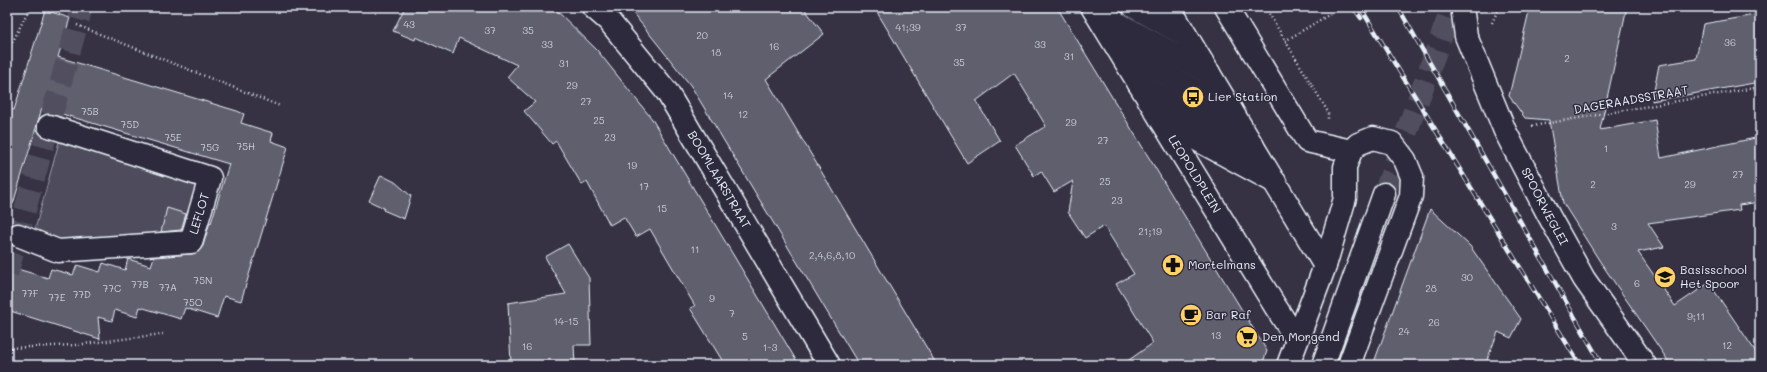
<svg xmlns="http://www.w3.org/2000/svg" width="1767" height="372" viewBox="0 0 1767 372" font-family="Mali,sans-serif">
<rect width="100%" height="100%" fill="#363244"/>
<filter id="ink" filterUnits="userSpaceOnUse"><feTurbulence type="fractalNoise" baseFrequency=".025" numOctaves="2"/><feDisplacementMap in="SourceGraphic" scale="8" xChannelSelector="R" yChannelSelector="G"/><feConvolveMatrix kernelMatrix="1 2 1 2 8 2 1 2 1" color-interpolation-filters="sRGB"/></filter>
<g filter="url(#ink)">
<path fill="#4d4b5c" stroke="#9a9eaa" d="M59 142 198 185 185 232 60 243 34 233Z"/>
<path fill="#605e6e" stroke="#e8f1f8" d="M405 7H553L597 50 652 119 799 365H725L690 308 695 306 650 229 636 237 624 217 610 225 587 182 582 185 556 141 552 144 524 111 535 102 507 77 517 65 459 38 453 54 416 37 415 40 393 31Z
M628 7H803L824 34 766 79 937 365H859L691 86Z
M874 7H1057L1267 351 1262 365H1122L1153 343 1116 284 1134 274 1104 226 1085 238 1068 212 1073 181 1054 192 1041 171 1034 176 1015 145 1046 126 1014 73 976 101 1000 141 967 163Z
M1530 7H1627L1600 130 1655 120 1661 158 1760 137V202L1739 205 1740 210 1648 223 1664 247 1638 252 1675 306 1709 283 1760 358V365H1671L1599 260 1563 203 1549 120 1525 118 1509 96Z
M45 10 70 18 58 57 237 111 244 114 241 123 273 133 271 141 288 147 241 301 224 296 217 318 185 308 181 319 140 307 137 317 115 310 112 321 98 317 100 339 7 310V266L48 278 51 269 73 275 77 265 100 272 103 263 125 270 128 259 151 266 154 257 192 254 198 252 203 246 210 222 211 223 229 164 42 108 13 204 7 203V108L14 110Z
M1760 14V82L1652 101 1659 65 1696 59 1703 24Z
M381 175 395 182 411 196 404 219 383 210 384 208 369 201Z
M167 208 186 214 181 230 161 232Z
M1430 209 1470 246 1521 319 1511 338 1498 332 1485 365H1373Z
M568 244 589 278 591 345H574L575 365H511L508 303 566 294 545 257Z"/>
<g fill="none" stroke-linecap="round" stroke-linejoin="round">
<path stroke="#514f5f" stroke-width="22" stroke-dasharray="22 11" stroke-linecap="butt" d="M1384 194 1452 7
M7 274 82 7"/>
<g stroke="#e8f1f8" stroke-width="25">
<g id="minor">
<path id="s1" d="M593 7 609 21 667 92 829 365"/>
<path id="s2" d="M1092 7 1275 306 1297 340"/>
<path d="M1134 7 1186 36"/>
<path d="M1169 7 1325 266"/>
<path d="M1226 7 1307 141 1351 151"/>
<path d="M1095 11 1209 73"/>
<path id="s3" d="M1463 14 1466 36 1505 131 1549 216 1584 279 1645 365"/>
<path d="M1117 47 1231 110"/>
<path d="M1139 84 1253 146"/>
<path d="M1161 120 1275 182"/>
<path id="s4" d="M18 235 58 251 191 242 210 178 49 126"/>
<path d="M1288 365 1325 266 1345 198V167L1351 151 1358 144 1373 138 1392 143 1405 160 1412 177 1411 196 1349 365"/>
<path d="M1323 365 1384 194"/>
</g>
</g>
<path stroke="#e8f1f8" stroke-width="2.5" stroke-dasharray="1 3" stroke-linecap="butt" d="M1265 7 1328 112V119
M1433 7 1436 12
M1492 23 1499 7
M77 25 280 106
M1285 41 1330 14
M7 53 30 7
M1532 126 1760 87
M7 348 75 345 163 334"/>
<use href="#minor" stroke="#2f2a3d" stroke-width="22"/>
<g stroke="#e8f1f8" stroke-width="4.5">
<path id="rail" d="M1353 7 1361 18
M1360 7 1580 365
M1398 7 1602 365"/>
</g>
<use href="#rail" stroke="#2f2a3d" stroke-width="3" stroke-dasharray="9" stroke-linecap="butt"/>
</g>
</g>
<defs>
<g id="bus-disc" transform="scale(1.15)"><circle r="9.5" fill="#ffd166" stroke="#2f2a3d"/><path d="M-5-6H5V4H4V6H2V4H-2V6H-4V4H-5ZM-3.5-4V0h7V-4ZM-3.5 1.2v1.5H-2V1.2ZM2 1.2v1.5H3.5V1.2Z" fill="#111"/></g>
<g id="pharmacy-disc" transform="scale(1.15)"><circle r="9.5" fill="#ffd166" stroke="#2f2a3d"/><path d="M-2-6h4v4h4v4h-4v4h-4v-4h-4v-4h4Z" fill="#111"/></g>
<g id="school-disc" transform="scale(1.15)"><circle r="9.5" fill="#ffd166" stroke="#2f2a3d"/><path d="M0-5L7-2L0 1L-7-2ZM-4 1L0 2.5L4 1V4Q0 6-4 4Z" fill="#111"/></g>
<g id="cafe-disc" transform="scale(1.15)"><circle r="9.5" fill="#ffd166" stroke="#2f2a3d"/><path d="M-5.5-4.5H6V0H3Q3 3.5 0 3.5H-2.5Q-5.5 3.5-5.5 0ZM3-3.2v2h1.7v-2ZM-6 4.5H4V6H-6Z" fill="#111"/></g>
<g id="supermarket-disc" transform="scale(1.15)"><circle r="9.5" fill="#ffd166" stroke="#2f2a3d"/><path d="M-6-5.5h2.5l.6 2H6L4.5 2H-2.5L-4.4-4H-6ZM-1.5 3.2a1.3 1.3 0 1 0 .1 0ZM3 3.2a1.3 1.3 0 1 0 .1 0Z" fill="#111"/></g>
</defs>
<g fill-rule="evenodd">
<use href="#bus-disc" x="1193" y="97"/>
<use href="#pharmacy-disc" x="1173" y="265"/>
<use href="#school-disc" x="1665" y="277"/>
<use href="#cafe-disc" x="1191" y="315"/>
<use href="#supermarket-disc" x="1247" y="337"/>
</g>
<g text-anchor="middle" stroke-width="3" stroke-linejoin="round" paint-order="stroke">
<g font-size="10" fill="#c6ccd6">
<text x="409" y="28">43</text>
<text x="908" y="31">41;39</text>
<text x="961" y="31">37</text>
<text x="490" y="34">37</text>
<text x="528" y="34">35</text>
<text x="702" y="39">20</text>
<text x="1730" y="46">36</text>
<text x="547" y="48">33</text>
<text x="1040" y="48">33</text>
<text x="774" y="50">16</text>
<text x="716" y="56">18</text>
<text x="1069" y="60">31</text>
<text x="1567" y="62">2</text>
<text x="959" y="66">35</text>
<text x="564" y="67">31</text>
<text x="572" y="89">29</text>
<text x="728" y="99">14</text>
<text x="586" y="105">27</text>
<text x="90" y="115">75B</text>
<text x="743" y="118">12</text>
<text x="599" y="124">25</text>
<text x="1071" y="126">29</text>
<text x="130" y="128">75D</text>
<text x="173" y="141">75E</text>
<text x="610" y="141">23</text>
<text x="1103" y="144">27</text>
<text x="246" y="150">75H</text>
<text x="210" y="151">75G</text>
<text x="1606" y="152">1</text>
<text x="632" y="169">19</text>
<text x="1738" y="178">27</text>
<text x="1105" y="185">25</text>
<text x="1593" y="188">2</text>
<text x="1690" y="188">29</text>
<text x="644" y="190">17</text>
<text x="1117" y="204">23</text>
<text x="662" y="212">15</text>
<text x="1614" y="230">3</text>
<text x="1150" y="235">21;19</text>
<text x="695" y="253">11</text>
<text x="832" y="259">2,4,6,8,10</text>
<text x="1467" y="281">30</text>
<text x="203" y="284">75N</text>
<text x="1637" y="287">6</text>
<text x="140" y="288">77B</text>
<text x="168" y="291">77A</text>
<text x="112" y="292">77C</text>
<text x="1431" y="292">28</text>
<text x="30" y="297">77F</text>
<text x="82" y="298">77D</text>
<text x="57" y="301">77E</text>
<text x="712" y="302">9</text>
<text x="193" y="306">75O</text>
<text x="732" y="317">7</text>
<text x="1696" y="320">9;11</text>
<text x="566" y="325">14-15</text>
<text x="1434" y="326">26</text>
<text x="1404" y="335">24</text>
<text x="1216" y="339">13</text>
<text x="745" y="340">5</text>
<text x="1727" y="349">12</text>
<text x="527" y="350">16</text>
<text x="770" y="351">1-3</text>
</g>
<g font-size="12" fill="#e8f1f8" stroke="#2f2a3d" text-anchor="start">
<text x="1208" y="101">Lier Station</text>
<text x="1188" y="269">Mortelmans</text>
<text x="1680" y="274">Basisschool<tspan x="1680" dy="14">Het Spoor</tspan></text>
<text x="1206" y="319">Bar Raf</text>
<text x="1262" y="341">Den Morgend</text>
</g>
<g font-size="12" fill="#e8f1f8" stroke="#2f2a3d">
<text transform="translate(1631 100) rotate(-10)" y="4">DAGERAADSSTRAAT</text>
<text dy="4" stroke="none"><textPath href="#s2" startOffset="196">LEOPOLDPLEIN</textPath></text>
<text dy="4" stroke="none"><textPath href="#s1" startOffset="215">BOOMLAARSTRAAT</textPath></text>
<text dy="4" stroke="none"><textPath href="#s3" startOffset="210">SPOORWEGLEI</textPath></text>
<text dy="4" stroke="none"><textPath href="#s4" startOffset="206">LEFLOT</textPath></text>
</g>
</g>
<rect width="1767" height="372" fill="none" stroke="#2f2a3d" stroke-width="24"/>
<rect x="12" y="12" width="1743" height="348" fill="none" stroke="#e8f1f8" stroke-width="1.5" filter="url(#ink)"/>
</svg>
